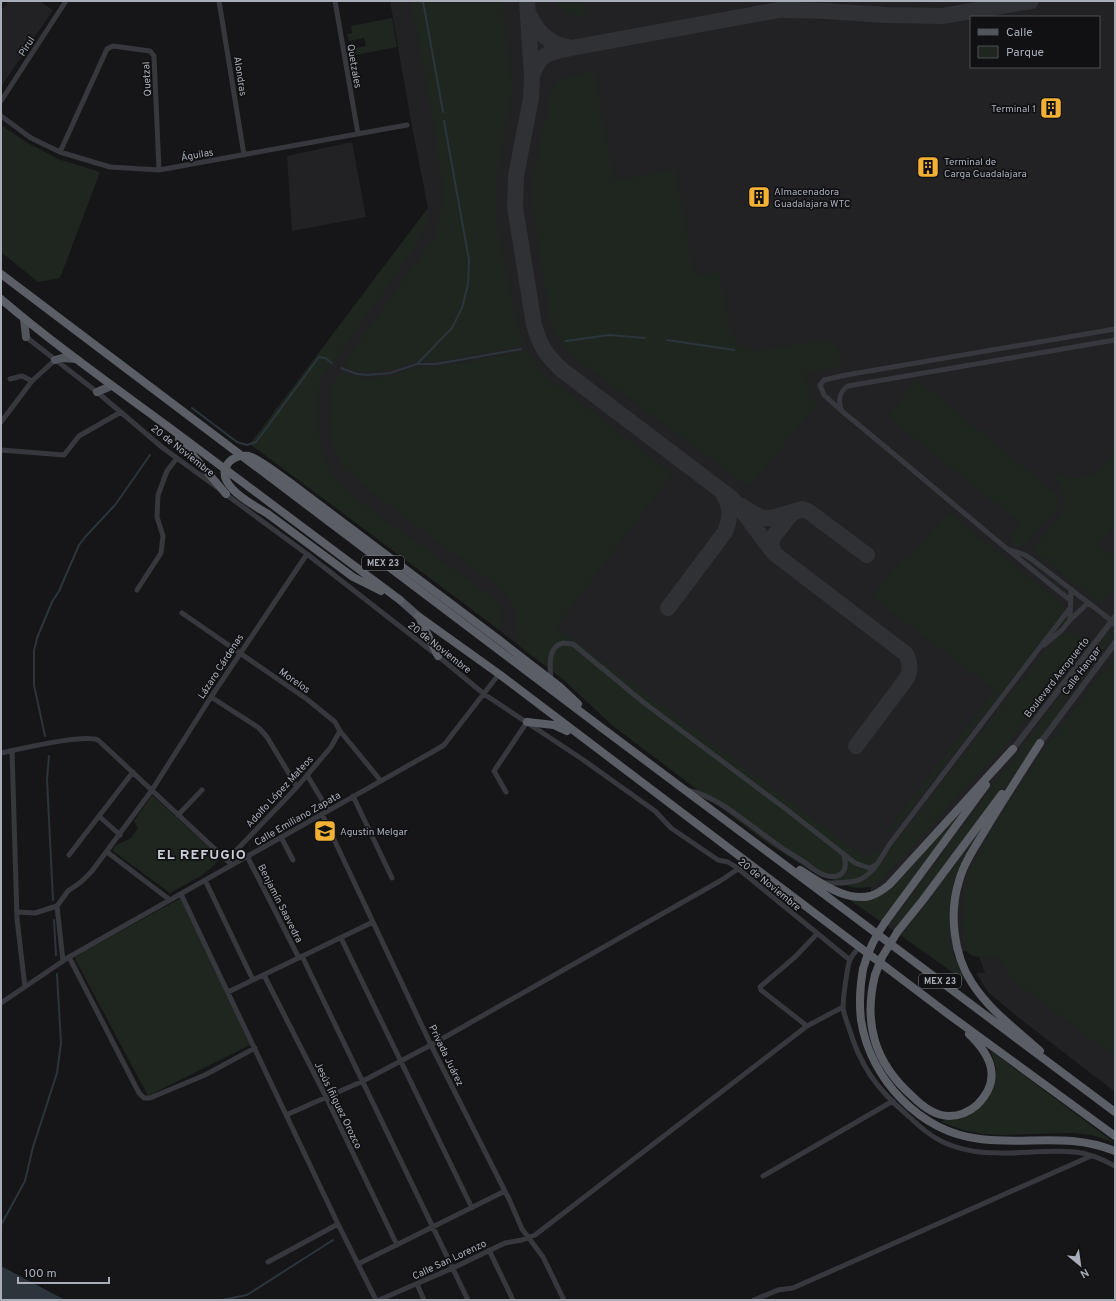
<svg xmlns="http://www.w3.org/2000/svg" width="1116" height="1301" viewBox="0 0 1116 1301" font-family="Overpass,sans-serif">
<rect width="100%" height="100%" fill="#161618"/>
<path fill="#222225" fill-rule="evenodd" d="M9 1H39L53 10 1 87V11Z
M390 1H1115V1092L1014 1014 988 992 976 973H985L979 957 973 956 966 951 953 953 965 981 850 900 871 899V887L861 888 851 887 810 870 769 844 612 725 564 680 430 577 250 444 428 208 410 116ZM971 17H1099V67H971Z
M352 142 366 217 292 231 287 156Z"/>
<path fill="#1e261f" d="M411 1H502L512 85 511 97 495 191C495 219 502 246 507 273 512 298 516 322 525 345L436 362 416 361 389 370 367 372 355 371 343 365 433 238 438 225 441 211 442 185 435 130Z
M556 1H583L586 16C573 16 561 14 556 1Z
M392 18 397 47 351 56V49L366 46 364 38 349 41 347 34 352 33 351 26Z
M594 70 614 181 675 169 694 275 719 272 730 331C736 345 745 351 760 351 775 349 822 337 833 344 840 349 840 359 841 367L805 373 811 393 809 396 817 404 749 487 571 355 555 333 549 316 532 201 533 179 550 93 555 84 565 78Z
M1 125 26 142 58 159 100 172 60 278 38 282 1 252Z
M428 208V218L415 247 320 381 316 413 320 444 325 460 333 475 362 503 485 592 501 608 502 619 498 629 250 444Z
M527 351 541 370 552 382 571 395 672 474 556 627 866 859 874 850C881 853 887 851 892 846L1054 640C1057 637 1060 634 1064 633 1074 630 1086 636 1083 647L1015 734 880 881 871 886 861 888 851 887 810 870 769 844 612 725 564 680 519 646 513 605 500 588 370 491 342 466 333 448 329 422 331 389 340 372 364 379 390 376 417 367H436Z
M916 379 1056 494 1058 502 1055 511 1024 545 1017 547 1008 539 1021 523 915 439 889 416Z
M1115 438V523L1099 545 1115 558V588H1112L1101 604 1032 550 1062 514 1064 501 1062 490 1055 478 1058 475 1069 478H1081L1099 471 1110 458Z
M948 512 1072 612 1065 624 1056 626 1049 632 892 832 887 831 995 690 872 597 900 561 904 557 908 560Z
M1111 627 1114 629V636L1063 704 1061 713 899 927 892 922Z
M1115 655V1057L1014 981 1001 961 994 957 973 956 966 951 964 943 961 929 962 903 967 879 973 864 990 833 1039 756Z
M978 794 882 922 850 900 871 899Z
M152 795 220 857C212 873 185 884 170 893L113 851 115 846 131 838 138 828 134 821Z
M978 835 955 878 952 893 950 941 953 953 965 981 902 936Z
M181 898 250 1045 148 1096 74 957Z
M991 1051 1115 1143 1092 1135 1072 1133 1003 1135 983 1134 963 1130 941 1122C947 1117 954 1120 962 1118 978 1113 996 1086 996 1069 995 1063 992 1057 991 1051Z"/>
<path fill="#2c353c" d="M1 1266 65 1300H1Z"/>
<g fill="none" stroke-linecap="round" stroke-linejoin="round">
<path stroke="#2c353c" stroke-width="2" d="M423 1 443 112
M667 340 734 350
M566 341 609 335 645 338
M417 364 452 328 462 308 468 284 469 260 444 121
M341 368 357 374 367 375 390 373 417 364H436L521 349
M192 408 237 442 247 445 256 442 319 357 325 358 332 363
M45 736 34 685V651L37 638 52 602 59 591 79 545 86 536 115 505 150 455
M49 756 47 779 53 900
M54 920 56 955
M1 1225 25 1181 33 1147 57 1073 61 1043 57 974
M222 1300 247 1295 333 1240"/>
<path stroke="#303135" stroke-width="16" d="M527 1 532 78 531 98 516 176 515 207 534 325C540 346 546 355 562 370L731 498C748 515 759 536 775 554L906 654C910 662 911 670 907 678L856 746
M784 10 825 11 886 15 942 16 1031 1
M530 16C538 34 551 45 571 48 550 52 539 53 532 76
M571 48 795 7
M742 506C767 523 766 520 794 511
M775 554 771 545 773 537 792 513 802 509 808 511 867 555
M668 608 725 532C731 518 731 506 723 493"/>
<path stroke="#37383d" stroke-width="5" d="M219 1 244 155
M335 1 358 134
M1 101 66 1
M1 116 31 138 60 152 110 167 159 170 407 125
M60 152 107 49 113 46 150 51 154 56 159 170
M26 337 97 392 163 448 218 488
M10 379 22 376 32 381
M841 409C838 400 840 391 848 386L1115 340
M1 422 32 381 55 360
M1 450 64 455 79 436 121 412
M224 493 307 554 438 656 484 694 582 759 655 811 671 828 718 860 728 862 736 867 850 960
M1010 550 1025 555 1030 558 1112 621 1115 625
M137 590 161 553 163 536 157 517 158 495 167 471 177 458
M1070 600C993 539 919 474 843 412L824 395 820 385 824 380 846 375 1115 329
M182 613 308 700 335 722 340 731 381 781
M1070 620 1088 603
M1044 645 1062 630 1070 620 1071 589
M551 680C550 668 547 647 563 643 566 643 570 644 573 644L643 702 786 809 855 863 869 868 876 865
M211 697 259 728 267 737 297 787
M12 751 17 919 25 987
M1 753C21 749 81 734 98 740L232 865
M307 775 328 810
M687 790C714 796 734 813 756 829 771 841 787 852 804 862 810 867 820 875 828 876 842 879 848 869 844 856
M506 792 494 771 527 722
M353 796 392 878
M322 814 431 1045 509 1199 522 1229 543 1257 564 1300
M178 815 202 790
M100 817 120 835
M281 837 293 860
M107 852 170 900
M69 855 133 772
M247 856 299 958
M227 860 297 787 331 747 340 731
M205 880 253 980
M823 883C835 883 850 884 861 879 874 873 882 856 889 845L1070 608
M181 894 338 1224 376 1300
M57 906 63 961
M17 912 35 913 57 906 68 891 81 882 92 871 152 790 211 697 307 554
M341 938 472 1208
M859 948C856 951 852 955 850 960 847 967 843 999 843 1008 844 1015 847 1022 849 1028 860 1065 876 1088 905 1113 917 1124 928 1135 943 1142 985 1162 1031 1148 1075 1152 1087 1153 1104 1160 1115 1166
M302 956 468 1300
M69 957 139 1093 144 1098H150L205 1075 255 1048
M264 975 326 1097 397 1245
M228 992 373 922
M1 1003 69 957 434 751 444 745 499 674
M807 1026 761 990 760 987 795 957 817 934
M286 1115 363 1081 431 1045 720 881 738 869
M763 1176 893 1101
M489 1250 513 1300
M268 1262 338 1224
M358 1264 505 1191
M417 1284 424 1300
M379 1300 453 1268 505 1243 522 1240 535 1235 807 1026 843 1007
M754 1300 778 1290 793 1288 1091 1156"/>
<path stroke="#37383d" stroke-width="6" d="M1040 743 1115 643
M1013 749 1115 617"/>
<path stroke="#53555c" stroke-width="8" d="M24 319 26 337
M55 360 62 358 76 359
M97 392 111 386
M400 600 418 616"/>
<path stroke="#5b5e65" stroke-width="8" d="M1 274 606 731 1115 1112
M1 299C55 345 113 386 170 428 247 485 323 543 400 600
M179 439 226 494
M292 484 498 639 560 687 578 704
M268 514 353 577 381 591
M418 616 499 674 948 1014 1115 1136
M419 617 438 656
M527 722 554 725 567 731
M1040 743C1022 771 1004 799 987 827 977 844 964 862 959 881 949 913 953 954 972 983 989 1010 1017 1030 1040 1051
M800 870C820 882 845 902 870 896 877 894 884 889 889 885L1013 749
M886 921 986 785
M898 931 923 900 1002 794
M863 969C860 986 859 1003 861 1020 870 1079 920 1132 980 1139 1027 1145 1068 1132 1115 1151
M875 975C863 1024 875 1063 912 1096 922 1106 935 1116 949 1116 959 1116 969 1112 977 1105 1002 1080 992 1056 969 1034"/>
<path stroke="#5b5e65" stroke-width="8" d="M268 514C254 505 211 484 229 462 234 457 242 455 249 456 260 459 282 477 292 484
M863 969C868 951 875 936 886 921
M875 975 882 957 898 931"/>
</g>
<defs>
<g id="building-square" transform="scale(1.15)"><rect x="-9" y="-9" width="18" height="18" rx="4" fill="#f2b134" stroke="#111113"/><path d="M-4-6H4V6H1V3H-1V6H-4ZM-2.5-4.3h1.7v1.8h-1.7ZM.8-4.3h1.7v1.8H.8ZM-2.5-1h1.7V.8h-1.7ZM.8-1h1.7V.8H.8Z" fill="#111"/></g>
<g id="school-square" transform="scale(1.15)"><rect x="-9" y="-9" width="18" height="18" rx="4" fill="#f2b134" stroke="#111113"/><path d="M0-5L7-2L0 1L-7-2ZM-4 1L0 2.5L4 1V4Q0 6-4 4Z" fill="#111"/></g>
</defs>
<g fill-rule="evenodd">
<use href="#building-square" x="1051" y="108"/>
<use href="#building-square" x="928" y="167"/>
<use href="#building-square" x="759" y="197"/>
<use href="#school-square" x="325" y="831"/>
</g>
<g text-anchor="middle" stroke-width="3.5" stroke-linejoin="round" paint-order="stroke">
<g fill="#111113" stroke="#7b7e86" stroke-width="1">
<rect x="362" y="556" width="42" height="14" rx="3"/>
<rect x="919" y="974" width="42" height="14" rx="3"/>
</g>
<g font-size="9" font-weight="bold" fill="#a8adb8">
<text x="383" y="566">MEX 23</text>
<text x="940" y="984">MEX 23</text>
</g>
<g font-size="10" fill="#a8adb8" stroke="#111113">
<text transform="translate(26 46) rotate(-57)" y="4">Pirul</text>
<text transform="translate(355 66) rotate(80)" y="4">Quetzales</text>
<text transform="translate(241 76) rotate(81)" y="4">Alondras</text>
<text transform="translate(146 79) rotate(-93)" y="4">Quetzal</text>
<text transform="translate(197 154) rotate(-10)" y="4">Águilas</text>
<text transform="translate(183 450) rotate(38)" y="4">20 de Noviembre</text>
<text transform="translate(440 647) rotate(38)" y="4">20 de Noviembre</text>
<text transform="translate(220 666) rotate(-57)" y="4">Lázaro Cárdenas</text>
<text transform="translate(1081 670) rotate(-53)" y="4">Calle Hangar</text>
<text transform="translate(1056 677) rotate(-52)" y="4">Boulevard Aeropuerto</text>
<text transform="translate(295 680) rotate(35)" y="4">Morelos</text>
<text transform="translate(279 791) rotate(-47)" y="4">Adolfo López Mateos</text>
<text transform="translate(297 818) rotate(-30)" y="4">Calle Emiliano Zapata</text>
<text transform="translate(770 884) rotate(39)" y="4">20 de Noviembre</text>
<text transform="translate(281 903) rotate(63)" y="4">Benjamín Saavedra</text>
<text transform="translate(447 1055) rotate(64)" y="4">Privada Juárez</text>
<text transform="translate(339 1105) rotate(64)" y="4">Jesús Íñiguez Orozco</text>
<text transform="translate(449 1259) rotate(-25)" y="4">Calle San Lorenzo</text>
</g>
<g font-size="10" fill="#a8adb8" stroke="#111113" text-anchor="start">
<text x="1036" y="112" text-anchor="end">Terminal 1</text>
<text x="944" y="165">Terminal de<tspan x="944" dy="12">Carga Guadalajara</tspan></text>
<text x="774" y="195">Almacenadora<tspan x="774" dy="12">Guadalajara WTC</tspan></text>
<text x="340" y="835">Agustin Melgar</text>
</g>
<g font-size="14" font-weight="bold" letter-spacing="1" fill="#c9ccd4" stroke="#111113">
<text x="202" y="859">EL REFUGIO</text>
</g>
</g>
<rect width="1116" height="1301" fill="none" stroke="#a8adb8" stroke-width="4"/>
<rect x="970" y="16" width="130" height="52" fill="#111113" stroke="#4d4f55"/>
<rect x="978" y="29" width="20" height="6" fill="#53555c" stroke="#4d4f55"/>
<text x="1006" y="36" font-size="12" fill="#a8adb8">Calle</text>
<rect x="978" y="46" width="20" height="12" fill="#1e261f" stroke="#4d4f55"/>
<text x="1006" y="56" font-size="12" fill="#a8adb8">Parque</text>
<g transform="translate(1080 1265) rotate(151)" stroke="#111113" stroke-width="3" paint-order="stroke">
<path d="M0-3L7 15L0 10L-7 15Z" fill="#a8adb8"/>
<text y="-6" font-size="11" font-weight="bold" text-anchor="middle" fill="#a8adb8">N</text>
</g>
<path d="M18 1277v6h91v-6" fill="none" stroke="#a8adb8" stroke-width="2"/>
<text x="24" y="1277" font-size="12" fill="#a8adb8" stroke="#111113" stroke-width="3" paint-order="stroke">100 m</text>
</svg>
